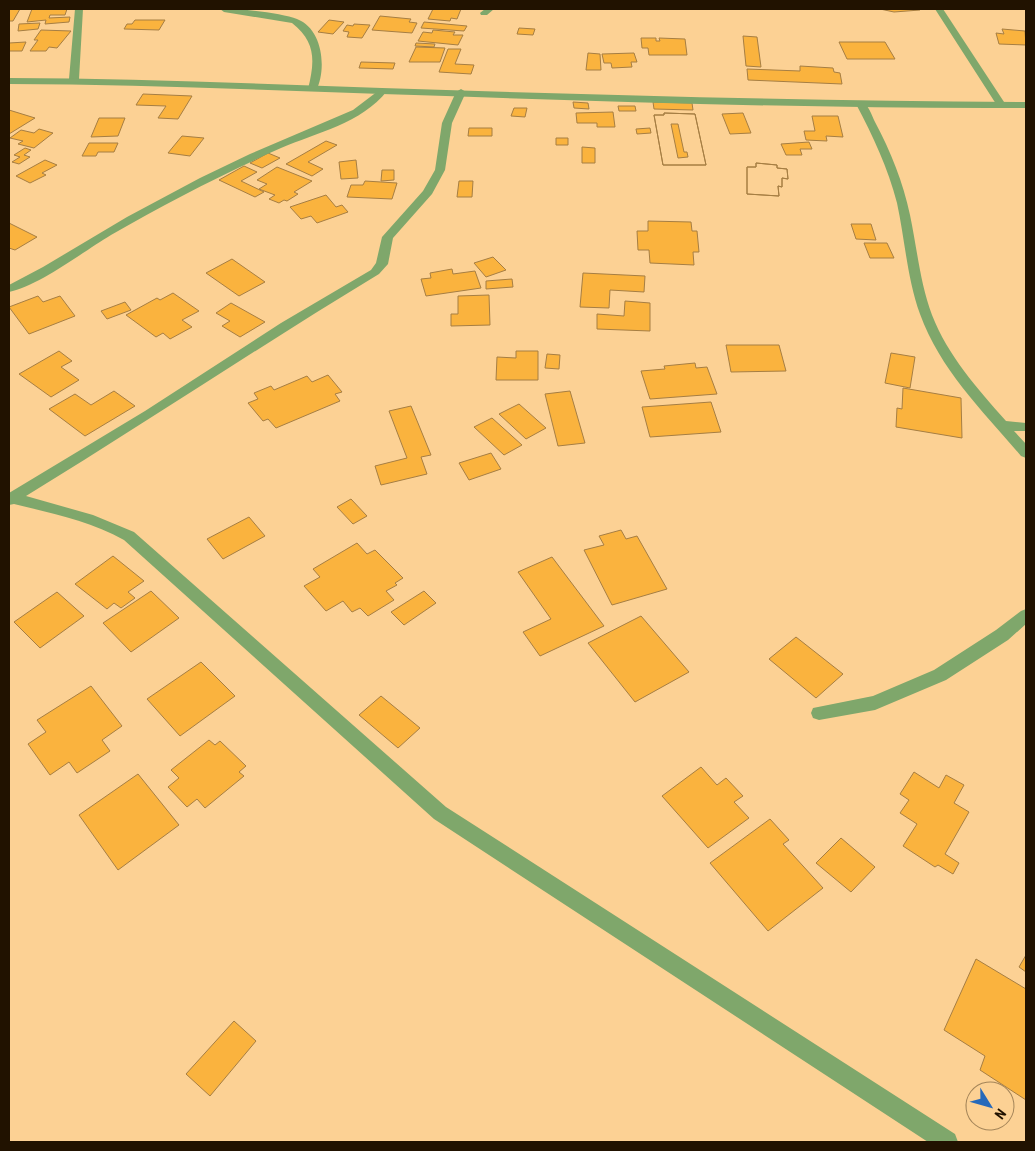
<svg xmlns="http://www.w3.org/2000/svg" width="1035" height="1151" viewBox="0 0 1035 1151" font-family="'Roboto Condensed',sans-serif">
<rect width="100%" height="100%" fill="#fcd194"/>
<path fill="#fab33e" stroke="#a67e43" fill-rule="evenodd" d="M9 9H20L13 21H9Z
M32 9H67L65 15H50L49 18 70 17 69 22 45 24 46 20 27 22Z
M433 9H461L457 19 451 18 450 21 428 19Z
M880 9H919L920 10 894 12Z
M380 16 411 19 409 22 417 23 412 33 372 30Z
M135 20H165L159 30 124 29 127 24H132Z
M329 20 344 22 333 34 318 32Z
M424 22 467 26 464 31 421 28Z
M40 23 38 29 18 31 19 24Z
M354 24 370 25 362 38 347 37 349 32 343 31 347 25 353 26Z
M519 28 535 29 533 35 517 34Z
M1002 29 1025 31 1026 45 999 44 996 33 1004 34Z
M41 30 71 31 57 48 49 47 46 51H30L38 40H34Z
M433 30 455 32 453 35H463L458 45 418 41 423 32 432 33Z
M743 36 757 37 761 67 746 66Z
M641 38H656V41H660L659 38 685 39 687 55H649L648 48H642Z
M26 42 22 51H9V43Z
M839 42H885L895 59H847Z
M416 43 435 44 434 47 415 46Z
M416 47 445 48 440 62H409Z
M448 49H461L455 64 474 65 471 74 439 72Z
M588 53 600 54 601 70H586Z
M634 53 637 62H631L632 67 612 68 611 63H604L602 54Z
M361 62 395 63 393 69 359 68Z
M800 66 833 68 834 72 840 73 842 84 748 80 747 69 800 71Z
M143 94 192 96 178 119 158 118 166 106 136 105Z
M573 102 588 103 589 109 574 108Z
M653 102 692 103 693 110 654 109Z
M618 106H635L636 111H619Z
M514 108H527L525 117 511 116Z
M9 110 35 118 9 134Z
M613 112 615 127H597V123H577L576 113Z
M664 113 695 114 706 165H663L654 115H664ZM671 124H678L684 152H687L688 157 678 158Z
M664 113 695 114 706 165H663L654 115H664Z
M743 113 751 133 730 134 722 114Z
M812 116H838L843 137 826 136 827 141 806 140 804 131H815Z
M99 118H125L118 136 91 137Z
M469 128H492V136H468Z
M650 128 651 133 637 134 636 129Z
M39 129 53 133 34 148 18 144 23 141 10 138 21 130 34 133Z
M182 136 204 138 190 156 168 153Z
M556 138H568V145H556Z
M326 141 337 145 308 162 323 169 312 176 286 164Z
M809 142 812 149H800L802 155H786L781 144Z
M89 143H118L114 152H98L96 156H82Z
M582 147 595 148V163H582Z
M25 148 31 150 24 155 30 157 19 164 12 162 20 157 14 155Z
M268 153 280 158 262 168 250 163Z
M45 160 57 165 42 173 46 175 30 183 16 176Z
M356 160 358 178 341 179 339 162Z
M756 163 777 165V168L787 169 788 179 782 178V187L778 186 779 196 747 194V167H756Z
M756 163 777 165V168L787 169 788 179 782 178V187L778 186 779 196 747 194V167H756Z
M244 166 257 172 241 181 264 192 255 197 219 180Z
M277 167 312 181 294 192 298 194 287 201 284 200 279 203 269 199 275 195 259 189 267 184 257 180Z
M382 170H394V180L381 181Z
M365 181 397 183 392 199 347 197 351 185H363Z
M459 181H473L472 197H457Z
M326 195 336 207 342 205 348 212 317 223 311 216 301 219 290 207Z
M648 221 691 222 692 231H697L699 252H693L694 265 650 263 649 250H638L637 231H648Z
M9 223 37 237 15 250 9 248Z
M851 224H871L876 240 856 239Z
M864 243H887L894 258H870Z
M493 257 506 270 486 277 474 263Z
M232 259 265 282 239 296 206 273Z
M452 269 453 274 475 271 481 288 426 296 421 279 431 278 430 273Z
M583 273 645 276 644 292 610 290 609 308 580 307Z
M512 279 513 287 486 289V281Z
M173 293 199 311 182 320 192 327 170 339 163 333 156 337 126 315 157 298 160 300Z
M489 295 490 325 451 326V314H458V296Z
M38 296 43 302 60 296 75 316 29 334 9 307Z
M625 301 650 303V331L597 329V314L624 316Z
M125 302 131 310 107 319 101 311Z
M231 303 265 322 240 337 222 326 230 321 216 313Z
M726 345H779L786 371 731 372Z
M59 351 72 361 61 367 79 380 51 397 19 374Z
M516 351H538V380H496L497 357 516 358Z
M891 353 915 357 910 388 885 383Z
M547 354 560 355 559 369 545 368Z
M695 363 696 368 707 367 717 394 650 399 641 371 665 369 664 366Z
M328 375 342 392 335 394 340 401 276 428 268 419 263 421 248 403 258 399 254 393 271 386 274 390 307 376 312 382Z
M903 388 961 398 962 438 896 427 897 408 902 409Z
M114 391 135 406 85 436 49 409 75 394 91 405Z
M570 391 585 443 558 446 545 394Z
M711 402 721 432 650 437 642 407Z
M519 404 546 428 526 439 499 414Z
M411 406 431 455 421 457 427 474 381 485 375 466 407 458 389 411Z
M492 418 522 445 504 455 474 427Z
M491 453 501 469 469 480 459 463Z
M351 499 367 516 353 524 337 507Z
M249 517 265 536 223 559 207 539Z
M621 530 626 539 637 536 667 589 612 605 584 550 604 545 599 536Z
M357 543 367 554 375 550 403 578 395 583 397 585 386 591 394 600 368 616 360 608 352 612 343 601 326 611 304 586 320 577 313 569Z
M113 556 144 581 128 592 135 598 121 608 114 603 107 609 75 584Z
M552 557 604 626 540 656 523 632 551 619 518 572Z
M151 591 179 618 131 652 103 623Z
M424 591 436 603 404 625 391 612Z
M57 592 84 616 40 648 14 622Z
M641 616 689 672 635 702 588 643Z
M796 637 843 674 816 698 769 659Z
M201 662 235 696 180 736 147 699Z
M91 686 122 726 102 740 110 751 77 773 69 762 50 775 28 744 46 732 37 720Z
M381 696 420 728 398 748 359 715Z
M209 740 215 745 220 741 246 766 239 772 244 776 205 808 197 799 187 807 168 787 179 778 171 770Z
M701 767 717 785 726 778 743 796 734 802 749 818 708 848 662 796Z
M914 772 939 788 946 775 964 785 954 803 969 812 945 854 959 863 953 874 938 865 935 867 903 846 917 824 900 813 909 800 900 794Z
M138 774 179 825 118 870 79 815Z
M770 819 789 840 783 844 823 888 768 931 710 863Z
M841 838 875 867 851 892 816 863Z
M1026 955V972L1019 967Z
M976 959 1026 989V1100L980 1070 985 1056 944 1030Z
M234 1021 256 1041 210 1096 186 1074Z"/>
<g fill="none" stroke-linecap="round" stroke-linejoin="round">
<path fill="#7fa76b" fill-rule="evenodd" d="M75 9H83L79 79 74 82 69 79Z
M220 9C236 8 282 13 297 19 323 29 327 69 316 91H310L308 89C315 61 316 42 292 23L224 12Z
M485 9H494L487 15H481L480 13Z
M935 9H943L1006 105 1004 107H998Z
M382 88 387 91C362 123 316 133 281 148 223 174 166 203 111 235 84 251 39 286 9 292V285L43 267 127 217 200 178 250 154 353 110Z
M461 89 466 92 452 123 445 170 432 194 393 238 388 264 379 274C260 346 144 424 26 496L93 515 134 532 446 807 955 1134 958 1142H928L434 819 124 540C90 521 51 513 14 504L9 505V493L145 411 281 323 371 270 376 263 382 237 423 191 435 170 442 123 456 92Z
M861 101C868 103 872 116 875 122 891 152 903 182 910 215 917 248 920 283 932 315 948 356 977 388 1006 421L1026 423V431H1014L1026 444V458L1021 456C984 412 940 370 920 314 907 278 905 240 897 203 888 168 873 136 856 104Z
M1026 609V624L1008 640 946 680 875 710 819 720 813 718 811 713 813 708 873 696 934 670 996 630 1021 611Z"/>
<path fill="#7fa76b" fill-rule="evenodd" d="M9 78C134 78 258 84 382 88 597 95 811 101 1026 102V108C812 109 597 101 382 94 258 90 134 84 9 84Z"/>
</g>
<rect width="1035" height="1151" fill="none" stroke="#211200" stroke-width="20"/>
<g transform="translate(990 1106) rotate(127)"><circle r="24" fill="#fcd194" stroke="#a48559"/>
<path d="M0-4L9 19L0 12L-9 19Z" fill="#2669ba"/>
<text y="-8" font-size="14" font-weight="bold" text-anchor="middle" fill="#211200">N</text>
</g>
</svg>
